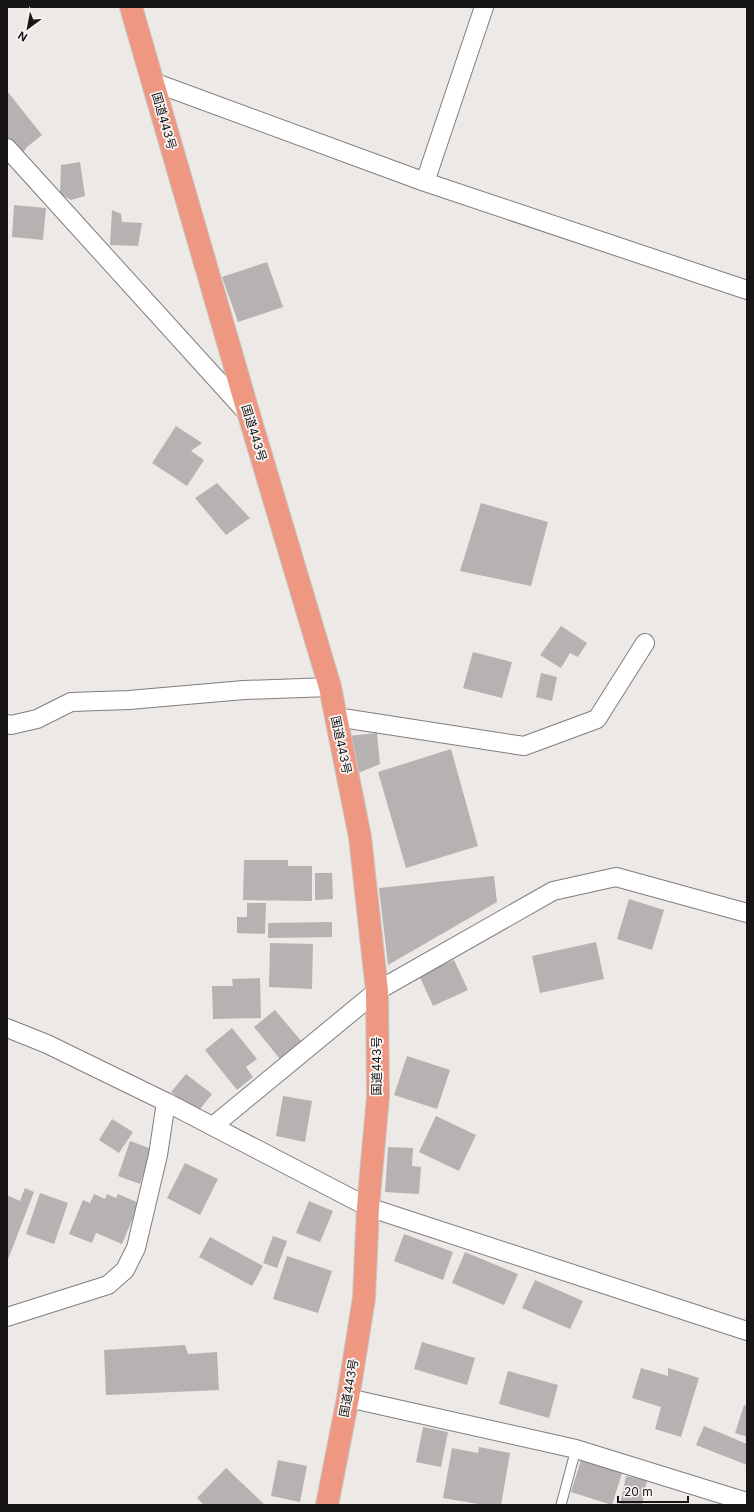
<svg xmlns="http://www.w3.org/2000/svg" width="754" height="1512" viewBox="0 0 754 1512" font-family="Inter,'Noto Sans JP',sans-serif">
<rect width="100%" height="100%" fill="#ece9e7"/>
<path fill="#b6b2b1" d="M7 91 42 135 27 147 22 154 7 137Z
M80 162 85 196 71 200 60 194 61 165Z
M14 205 46 208 43 240 12 237Z
M112 210 121 214 122 222 142 223 138 246 110 245Z
M267 262 283 307 238 322 222 277Z
M176 426 202 443 191 451 204 460 187 486 152 463Z
M217 483 250 518 226 535 195 498Z
M481 503 548 522 531 586 460 571Z
M561 626 587 643 578 657 570 653 561 668 540 655Z
M473 652 512 662 502 698 463 688Z
M541 673 557 677 552 701 536 697Z
M377 733 380 764 356 774 347 736Z
M451 749 478 846 406 868 378 772Z
M244 860H288V866H312V901L243 900Z
M315 873H332L333 899 315 900Z
M494 876 497 902 388 965 379 888Z
M629 899 664 910 652 950 617 939Z
M247 903H266L265 934 237 933V917H247Z
M332 922V937L268 938V923Z
M596 942 604 979 540 993 532 956Z
M270 943 313 944 312 989 269 987Z
M454 960 468 990 433 1006 419 975Z
M260 978 261 1018 213 1019 212 986H233L232 979Z
M275 1010 302 1042 280 1059 254 1027Z
M232 1028 257 1059 246 1067 253 1077 237 1090 205 1050Z
M407 1056 450 1070 437 1109 394 1095Z
M186 1074 212 1094 197 1113 171 1092Z
M283 1096 312 1101 305 1142 276 1136Z
M436 1116 476 1135 459 1171 419 1152Z
M112 1119 133 1132 119 1153 99 1140Z
M130 1141 152 1149 140 1184 118 1176Z
M388 1147 413 1148 412 1166 421 1167 419 1194 385 1192Z
M185 1163 218 1179 200 1215 167 1198Z
M25 1188 34 1192 7 1262V1195L20 1201Z
M40 1193 68 1203 54 1244 26 1234Z
M94 1194 105 1199 107 1194 116 1198 118 1194 139 1203 122 1244 96 1233 92 1243 69 1234 83 1200 90 1203Z
M309 1201 333 1211 320 1242 296 1233Z
M404 1234 453 1252 443 1280 394 1261Z
M273 1236 287 1241 277 1268 263 1263Z
M210 1237 263 1266 252 1286 199 1257Z
M465 1252 518 1274 504 1305 452 1283Z
M287 1256 332 1271 318 1313 273 1299Z
M535 1280 583 1301 570 1329 522 1308Z
M422 1342 475 1358 467 1385 414 1369Z
M185 1345 188 1354 217 1352 219 1390 106 1395 104 1350Z
M641 1368 668 1376V1368L699 1378 681 1437 655 1429 661 1407 632 1398Z
M508 1371 558 1385 549 1418 499 1404Z
M744 1405 747 1406V1437L735 1433Z
M704 1426 747 1444V1465L696 1445Z
M423 1427 448 1432 441 1467 416 1462Z
M479 1447 510 1453 501 1505H484L443 1498 452 1448 478 1453Z
M278 1460 307 1466 300 1502 271 1496Z
M581 1460 622 1473 612 1505 571 1492Z
M226 1468 265 1505H204L197 1498Z
M626 1476 647 1480 642 1505H620Z"/>
<g fill="none" stroke-linecap="round" stroke-linejoin="round">
<g stroke="#807d7c" stroke-width="11">
<path id="service" d="M561 1505 576 1449"/>
</g>
<g stroke="#807d7c" stroke-width="20">
<path id="minor" d="M153 82 425 182 747 290
M7 148 249 415
M425 182 484 7
M336 717 524 746 597 719 645 643
M7 724 11 725 37 719 71 702 129 700 244 690 330 687
M7 1028 47 1044 166 1102 368 1207 747 1331
M213 1126 377 991 553 891 616 877 747 913
M7 1317 108 1285 125 1270 136 1248 158 1155 166 1102
M348 1398 576 1449 747 1502"/>
</g>
<g stroke="#c7c7c7" stroke-width="24">
<path id="trunk" d="M131 7 249 415 330 687 360 837 377 991 378 1097 368 1207 364 1298 348 1398 327 1505"/>
</g>
<use href="#service" stroke="#fff" stroke-width="9"/>
<use href="#minor" stroke="#fff" stroke-width="18"/>
<use href="#trunk" stroke="#ee9882" stroke-width="22"/>
</g>
<g text-anchor="middle" stroke-width="3.5" stroke-linejoin="round" paint-order="stroke">
<g font-size="12" fill="#171515" stroke="#f9f6f5">
<text transform="translate(164 121) rotate(74)" y="4">国道443号</text>
<text transform="translate(254 433) rotate(73)" y="4">国道443号</text>
<text transform="translate(341 745) rotate(78)" y="4">国道443号</text>
<text transform="translate(377 1066) rotate(-90)" y="4">国道443号</text>
<text transform="translate(349 1388) rotate(-80)" y="4">国道443号</text>
</g>
</g>
<rect width="754" height="1512" fill="none" stroke="#171515" stroke-width="16"/>
<g transform="translate(28 28) rotate(212)" stroke="#f9f6f5" stroke-width="3" paint-order="stroke">
<path d="M0-3L7 15L0 10L-7 15Z" fill="#171515"/>
<text y="-6" font-size="11" font-weight="bold" text-anchor="middle" fill="#171515">N</text>
</g>
<path d="M618 1496v6h70v-6" fill="none" stroke="#171515" stroke-width="2"/>
<text x="624" y="1496" font-size="12" fill="#171515" stroke="#f9f6f5" stroke-width="3" paint-order="stroke">20 m</text>
</svg>
